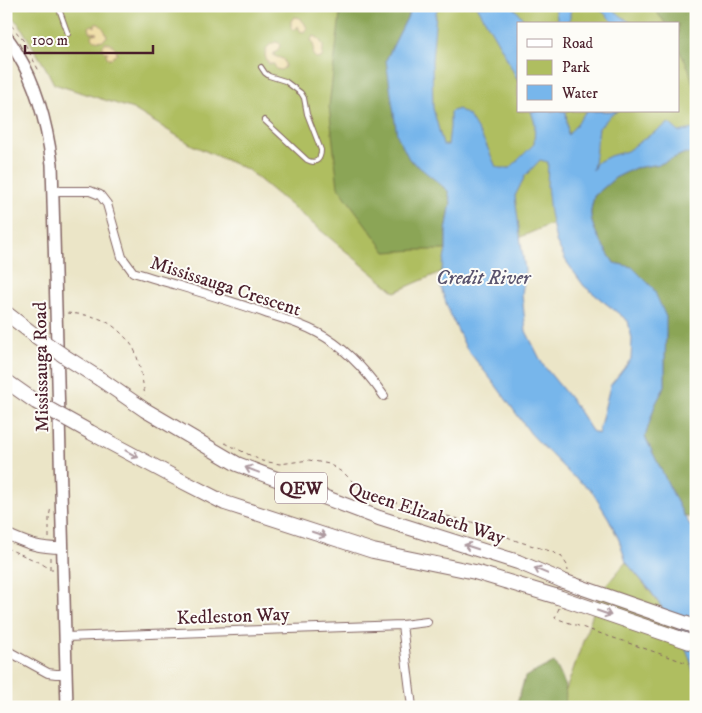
<svg xmlns="http://www.w3.org/2000/svg" width="702" height="713" viewBox="0 0 702 713" font-family="'IM FELL DW Pica',serif">
<rect width="100%" height="100%" fill="#fdfcf7"/>
<filter id="ink" filterUnits="userSpaceOnUse"><feTurbulence type="fractalNoise" baseFrequency=".02" numOctaves="2"/><feDisplacementMap in="SourceGraphic" scale="10" xChannelSelector="R" yChannelSelector="G"/><feConvolveMatrix kernelMatrix="1 2 1 2 8 2 1 2 1" color-interpolation-filters="sRGB"/></filter>
<filter id="wash" filterUnits="userSpaceOnUse"><feTurbulence type="fractalNoise" baseFrequency=".0096" numOctaves="4" result="noise"/><feDisplacementMap in="SourceGraphic" scale="20" xChannelSelector="R" yChannelSelector="G"/><feGaussianBlur stdDeviation="1.12" result="paint"/><feColorMatrix in="noise" values="0 0 0 0 0 0 0 0 0 0 0 0 0 0 0 0 0 1.4 0 .05"/><feComposite in="paint" operator="in"/></filter>
<g filter="url(#wash)">
<rect width="100%" height="100%" fill="#ebe5c7"/>
<path fill="#afbe60" stroke="#7c6e46" fill-rule="evenodd" d="M6 6H696V178L633 188 395 292 248 170 192 145 133 109 54 84 47 70 19 24 6 11ZM518 24H678V111H518Z
M626 562C655 597 692 640 696 688 696 694 695 700 695 707H560L600 593Z"/>
<path fill="#8ba556" stroke="#6a6240" d="M338 6H413L386 60 409 159 432 176 448 191 451 202 446 231V250H416L386 252 338 187 329 106 340 15Z
M652 6H696V97L689 69 678 48V24H666Z
M685 153 696 155V519L684 516 645 437 655 405 665 386V356L666 334 632 267 614 263C606 250 592 231 591 216 590 210 593 202 594 196L615 178 635 168 660 164Z
M554 662C562 676 569 690 564 707H516L525 677Z"/>
<path fill="#eeda9e" stroke="#9c7c64" d="M294 17C301 17 304 22 307 28L305 31 303 32 300 31 298 26 295 30 291 28V21Z
M95 24C101 22 105 31 107 36L104 40C99 41 92 41 92 35L97 33 90 32 89 27 92 25 95 27Z
M314 36 318 38 323 45C323 48 323 55 322 57L319 59 316 58 313 55 314 47 311 39Z
M276 42 279 43 280 46 277 51 274 53V56L283 59 285 63V67L281 70 276 69 274 64H269C262 55 265 45 276 42Z
M104 43C112 42 116 47 117 54L111 59 107 57 106 54 108 52H105L102 47Z"/>
<path fill="#77b6eb" stroke="#606a8b" fill-rule="evenodd" d="M413 6H438L436 13 432 61 433 108 443 145H448L450 127V112L458 109 469 116 486 144 496 167 500 168H510L534 144 535 124 531 111H566L568 135 576 125 586 111H618L611 115 599 128 593 170 596 163 610 156 627 151 644 139 669 123 679 132 693 129 696 130V155L685 153 660 164 635 168 615 178 594 196C593 202 590 210 591 216 592 231 606 250 614 263L632 267 653 288 666 317V334L665 356V386L655 405 645 437 683 514 696 534V686L691 662 679 632 649 589 626 562 619 540 609 519 591 490 570 474 531 434 497 387 466 348 449 312 439 282 446 250V231L451 202 448 191 439 183 409 159 397 135 386 60ZM540 160 548 162 547 186 550 213 556 241 566 261 584 286 628 321 632 339 631 359 610 386 598 434 592 431 574 403 543 365 526 331 522 295 525 270 522 251 515 196 525 176Z
M477 6H513L527 24H518V81L503 51Z
M555 6H575L570 12V24H558Z
M593 6H608L632 24H615L603 12Z"/>
</g>
<g filter="url(#ink)">
<g fill="none" stroke-linecap="round" stroke-linejoin="round">
<g stroke="#826462" stroke-width="6">
<path id="service" d="M58 6 68 34
M261 67 265 73 269 76 285 81 301 93 304 98 307 114 321 150C321 159 316 165 307 160L264 120"/>
</g>
<g stroke="#826462" stroke-width="10">
<path id="minor" d="M54 191H90L100 195 107 204 122 257 133 272C178 286 224 298 268 314 285 319 303 325 318 333 345 347 367 372 384 396
M402 625 412 707
M65 637 402 625 427 622
M6 650 48 673 56 674H66"/>
</g>
<g stroke="#826462" stroke-width="12">
<path id="tertiary" d="M6 534C28 544 38 548 62 548"/>
</g>
<g stroke="#826462" stroke-width="14">
<path id="secondary" d="M6 37C11 42 14 48 17 53 38 87 47 125 52 164L67 707"/>
</g>
<g stroke="#826462" stroke-width="16">
<path id="motorway" d="M6 313 37 337
M100 379 145 410 237 464 379 518 518 562 563 581
M6 381 36 402
M90 432 174 477 225 503 373 551 475 572 558 597"/>
</g>
<path stroke="#826462" stroke-width="1" stroke-dasharray="4 4" stroke-linecap="butt" d="M6 19 23 40 40 73
M67 313C91 315 106 317 123 335 128 340 134 347 136 354 140 365 143 383 145 396
M225 443 262 461 280 464 309 460 329 464 345 474 354 483 378 497 414 508 472 522 517 541 550 551 561 556 567 565 568 571
M49 538V517L51 507
M6 548 39 562 50 569H53
M50 557V568
M559 608 555 618 696 666"/>
<use href="#service" stroke="#fff" stroke-width="4"/>
<use href="#minor" stroke="#fff" stroke-width="8"/>
<use href="#tertiary" stroke="#fff" stroke-width="10"/>
<use href="#secondary" stroke="#fff" stroke-width="11"/>
<use href="#motorway" stroke="#fff" stroke-width="14"/>
<g stroke="#826462" stroke-width="16" stroke-linecap="butt">
<path id="motorway-bridge" d="M37 337 67 358 100 379
M36 402 90 432
M563 581 696 627
M558 597 696 644"/>
</g>
<use href="#motorway-bridge" stroke="#fff" stroke-width="14"/>
</g>
<defs><path id="oneway-shaft" d="M-6 0H5M1.5-3L5.5 0L1.5 3" fill="none" stroke-width="1.6" stroke-linecap="round" stroke-linejoin="round" transform="scale(1.25)"/></defs>
<g stroke="#ae9aa0">
<use href="#oneway-shaft" transform="translate(132 454) rotate(29)"/>
<use href="#oneway-shaft" transform="translate(252 470) rotate(-159)"/>
<use href="#oneway-shaft" transform="translate(319 534) rotate(18)"/>
<use href="#oneway-shaft" transform="translate(471 547) rotate(-162)"/>
<use href="#oneway-shaft" transform="translate(541 571) rotate(-157)"/>
<use href="#oneway-shaft" transform="translate(604 613) rotate(19)"/>
</g>
</g>
<g text-anchor="middle" stroke-width="4" stroke-linejoin="round" paint-order="stroke">
<rect fill="#fdfcf7" stroke="#806168" stroke-width="1" x="275" y="472.5" width="52" height="31" rx="4"/>
<g font-size="18" font-weight="bold" fill="#4a1f2b">
<text x="301" y="494">QEW</text>
</g>
<g font-size="19" fill="#4a1f2b" stroke="#fdfcf7">
<text transform="translate(226 285) rotate(18)" y="7">Mississauga Crescent</text>
<text transform="translate(40 367) rotate(-91)" y="7">Mississauga Road</text>
<text transform="translate(427 512) rotate(18)" y="7">Queen Elizabeth Way</text>
<text transform="translate(233 615) rotate(-2)" y="7">Kedleston Way</text>
</g>
<g font-size="20" font-style="italic" fill="#5a546e" stroke="#fdfcf7">
<text x="483" y="284">Credit River</text>
</g>
</g>
<rect width="702" height="713" fill="none" stroke="#fdfcf7" stroke-width="25"/>
<rect x="517" y="22" width="162" height="90" fill="#fdfcf7" stroke="#b5a4a5"/>
<rect x="527" y="39" width="25" height="8" fill="#ffffff" stroke="#b5a4a5"/>
<text x="562" y="48" font-size="15" fill="#4a1f2b">Road</text>
<rect x="527" y="60" width="25" height="15" fill="#afbe60" stroke="#b5a4a5"/>
<text x="562" y="72" font-size="15" fill="#4a1f2b">Park</text>
<rect x="527" y="85" width="25" height="15" fill="#77b6eb" stroke="#b5a4a5"/>
<text x="562" y="98" font-size="15" fill="#4a1f2b">Water</text>
<path d="M25 45v8h128v-8" fill="none" stroke="#4a1f2b" stroke-width="2.5"/>
<text x="32" y="45" font-size="15" fill="#4a1f2b" stroke="#fdfcf7" stroke-width="4" paint-order="stroke">100 m</text>
</svg>
